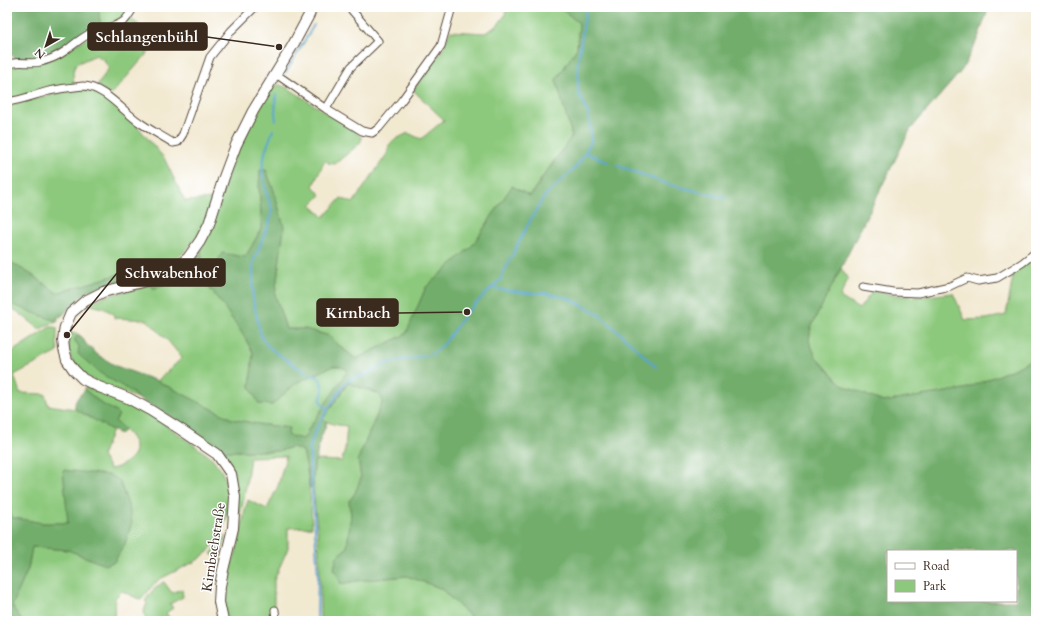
<svg xmlns="http://www.w3.org/2000/svg" width="1043" height="628" viewBox="0 0 1043 628" font-family="Cardo,serif">
<rect width="100%" height="100%" fill="#fff"/>
<filter id="ink" filterUnits="userSpaceOnUse"><feTurbulence type="fractalNoise" baseFrequency=".025" numOctaves="2"/><feDisplacementMap in="SourceGraphic" scale="8" xChannelSelector="R" yChannelSelector="G"/><feConvolveMatrix kernelMatrix="1 2 1 2 8 2 1 2 1" color-interpolation-filters="sRGB"/></filter>
<filter id="wash" filterUnits="userSpaceOnUse"><feTurbulence type="fractalNoise" baseFrequency=".012" numOctaves="4" result="noise"/><feDisplacementMap in="SourceGraphic" scale="16" xChannelSelector="R" yChannelSelector="G"/><feGaussianBlur stdDeviation="0.9" result="paint"/><feColorMatrix in="noise" values="0 0 0 0 0 0 0 0 0 0 0 0 0 0 0 0 0 1.4 0 .05"/><feComposite in="paint" operator="in"/></filter>
<g filter="url(#wash)">
<rect width="100%" height="100%" fill="#f2e9d1"/>
<path fill="#8dc97d" stroke="#647a4e" d="M98 7H131L120 20 101 28Z
M506 7H559L579 23 577 48 556 80 572 136 529 196 512 186 472 246 426 287 406 334 356 359 337 344 330 336 305 329H286L275 295 284 227 274 191 266 170 259 187 262 227 253 244 245 257 206 284 222 304 242 333 253 353 250 387 272 405 296 383 333 366H339L349 370 308 430 306 435 303 439 289 436 288 433 289 428 258 424 232 419 157 381 182 358 169 342 147 320 114 318V314L103 308 87 304 103 297 182 276 195 267 202 258 201 250 206 239 231 165 253 119 271 90 275 85H280L288 88 325 112 352 128 362 138 361 141 359 144 335 164 328 163 325 160 313 186 321 195 311 205 324 217 341 198 353 203 387 154 389 145 396 139 408 133 421 139 444 120 413 90 443 49 450 31 485 33 497 26 505 15Z
M129 17 158 41 111 95 97 86 109 68 104 60 96 55 76 64 73 71 74 86 7 100V85L12 79 7 75 8 68 77 44Z
M74 89H88L97 91 127 114 164 158 185 201 212 199C209 208 207 220 202 229 190 249 167 273 142 275L136 269 57 293 32 275 7 260V104H13Z
M1036 255V357L1018 367 965 389 883 402 842 385 816 357 809 341 811 327 841 268 848 279 840 297 859 309 873 291 895 295 918 297 953 293 965 320 986 319 1006 315 1014 271Z
M10 304 56 321 57 317 58 321 55 323 49 324 39 330 37 327 18 312 7 306V305Z
M50 327H54L57 328V343L58 352 14 375 20 393 45 394 48 405 75 409 112 430 102 456 110 469C117 468 121 466 127 461 146 447 127 432 115 421L119 415 115 411 102 404 85 390V387L127 403 163 423 212 458 221 470 226 481 228 494 227 517 225 522 216 541 208 552 196 561 160 579 154 584 141 600 122 591 115 598 114 621H22L12 606 28 569 32 547 68 550 105 565 114 561 125 544 124 494 119 480 64 470 68 523H42L10 517V487L7 483V355Z
M75 333 78 334 82 337 78 336 75 341 79 346 132 392 137 398C120 391 84 380 74 365 69 356 68 344 68 334Z
M348 383 379 394 383 400 358 459 361 478 355 493 349 501 351 515 347 548 337 556 341 584 356 581 407 576 440 588 472 618 473 621H374L372 616 357 621H320V576L318 536 313 487 314 463 316 460 342 461 345 449 347 426C339 425 330 425 323 419Z
M292 447 303 451C309 476 311 501 312 527L288 528V548L274 580V609L275 621H228C221 604 222 587 229 569 231 564 235 558 236 552 241 535 242 517 248 500L267 509 278 486 286 456 250 457 244 499 238 522 233 471 229 461 221 451H279Z
M224 536H226L220 558 211 554Z
M163 582H164L172 593 182 589 183 597 170 604 173 608 166 613 172 621H146L144 611 147 603 145 601 152 591Z"/>
<path fill="#72ad6c" stroke="#566c45" fill-rule="evenodd" d="M7 7H98L101 28 53 56 40 61 17 60 7 51Z
M559 7H989L978 38 962 70 910 130 841 268 811 327 809 341 816 357 842 385 883 402 965 389 1018 367 1036 357V621H473L472 618 440 588 407 576 356 581 341 584 334 568 337 556 347 548 351 515 349 501 355 493 361 478 358 459 383 401 379 394 348 383 323 419 327 422 319 443 316 460 314 463 313 487 310 488 307 470 303 451 292 447 279 451H221L200 436 163 412 137 398 132 392 100 373 78 354 79 346 75 341V338L78 336 82 337 86 344 98 355 116 366 157 381 232 419 258 424 289 428 288 433 289 436 303 439 306 435 308 430 348 370 339 366H333L296 383 272 405 259 404 250 387 253 352 242 333 222 304 206 284 222 253 245 257 253 244 262 227 259 187 260 170H266L274 191 284 227 275 295 286 329H305L330 336 337 344 356 359 406 334 426 287 472 246 512 186 530 196 572 136 556 80 577 48 579 23ZM888 551H1016V601H888Z
M201 250 202 258C189 274 173 283 154 289L150 284 188 263Z
M7 260 32 275 57 293 136 269 142 275 90 290 76 301 63 315 57 318 58 320 56 321 10 304 7 305Z
M85 390 102 404 115 411 119 415 115 421 125 430 120 434 112 430 75 409C74 400 79 396 85 390Z
M63 470 109 475 119 480 129 507 132 523 125 544 114 562 105 565 68 550 32 547 28 569 12 606 22 621H7V483L10 486V517L42 523H68Z"/>
<g fill="none" stroke-linecap="round" stroke-linejoin="round">
<path stroke="#59a5d2" stroke-width="2" d="M286 72 314 25
M276 121 275 113 276 95
M273 130 265 152 262 171 266 192 272 209 270 221 253 263V299L261 336 266 344 275 352 309 375 316 376 319 378 321 381 323 391 320 400 323 405 328 410
M586 153 608 162
M616 165 667 184 726 198
M491 288 527 293H544L568 298 597 313 622 335 656 367
M317 621 318 576 314 514 310 468V448L313 436 320 422 344 384 353 378 365 375 381 366 396 361 430 355 435 352 444 344 467 312 500 280 526 228 544 197 578 165 591 142V131L588 114 578 91V62L586 9 588 7"/>
</g>
</g>
<g filter="url(#ink)">
<g fill="none" stroke-linecap="round" stroke-linejoin="round">
<g stroke="#564739" stroke-width="9">
<path id="street" d="M7 66C15 59 29 65 40 62 49 60 58 56 65 51 73 45 81 38 91 33 102 28 116 28 125 20 129 16 131 11 134 7
M276 74 326 109 362 131 372 133 379 128 402 100 441 46 450 14 452 7
M7 102C22 100 34 95 49 91 59 89 73 87 83 86 103 86 123 111 139 122 150 130 162 136 173 143L178 142 183 134 210 57 231 31 255 7
M326 109 351 67 378 41 349 7
M863 287 893 292 918 293 950 286 967 278 978 281 997 278 1022 263 1036 252
M275 610 276 621"/>
</g>
<g stroke="#564739" stroke-width="12">
<path id="secondary" d="M223 621 219 602 220 586 223 570 233 528 235 497 231 474 217 454 180 429 150 410 128 398 99 387 83 379 74 370 67 360 64 349 63 340 65 327 71 313 85 301 103 292 153 279 173 270 188 258 200 241 209 224 224 177 236 145 253 111 293 45 309 15 312 7"/>
</g>
<use href="#street" stroke="#fff" stroke-width="7"/>
<use href="#secondary" stroke="#fff" stroke-width="10"/>
</g>
</g>
<g text-anchor="middle" stroke-width="3" stroke-linejoin="round" paint-order="stroke">
<g font-size="14" fill="#3b2a1e" stroke="#fff">
<text transform="translate(213 547) rotate(-81)" y="5">Kirnbachstraße</text>
</g>
</g>
<path fill="none" stroke="#3b2a1e" stroke-width="1.5" d="M279 47L207 37M67 335L117 273M467 312L398 313"/>
<g fill="#3b2a1e" stroke="#fff" stroke-width="1.5">
<circle cx="279" cy="47" r="4"/>
<circle cx="67" cy="335" r="4"/>
<circle cx="467" cy="312" r="4"/>
</g>
<g fill="#3b2a1e" stroke="#3b2a1e" stroke-width="1.5">
<rect x="88" y="23" width="119" height="27" rx="4"/>
<rect x="117" y="259" width="108" height="27" rx="4"/>
<rect x="317" y="299" width="81" height="27" rx="4"/>
</g>
<g font-size="15" text-anchor="middle" font-weight="bold" fill="#fff">
<text x="147" y="42">Schlangenbühl</text>
<text x="171" y="278">Schwabenhof</text>
<text x="358" y="318">Kirnbach</text>
</g>
<rect width="1043" height="628" fill="none" stroke="#fff" stroke-width="24"/>
<rect x="887" y="550" width="130" height="52" fill="#ffffff" stroke="#b1aaa5"/>
<rect x="895" y="563" width="20" height="6" fill="#ffffff" stroke="#b1aaa5"/>
<text x="923" y="570" font-size="12" fill="#3b2a1e">Road</text>
<rect x="895" y="580" width="20" height="12" fill="#8dc97d" stroke="#b1aaa5"/>
<text x="923" y="590" font-size="12" fill="#3b2a1e">Park</text>
<g transform="translate(46 46) rotate(219)" stroke="#ffffff" stroke-width="3" paint-order="stroke">
<path d="M0-3L7 15L0 10L-7 15Z" fill="#3b2a1e"/>
<text y="-6" font-size="11" font-weight="bold" text-anchor="middle" fill="#3b2a1e">N</text>
</g>
</svg>
